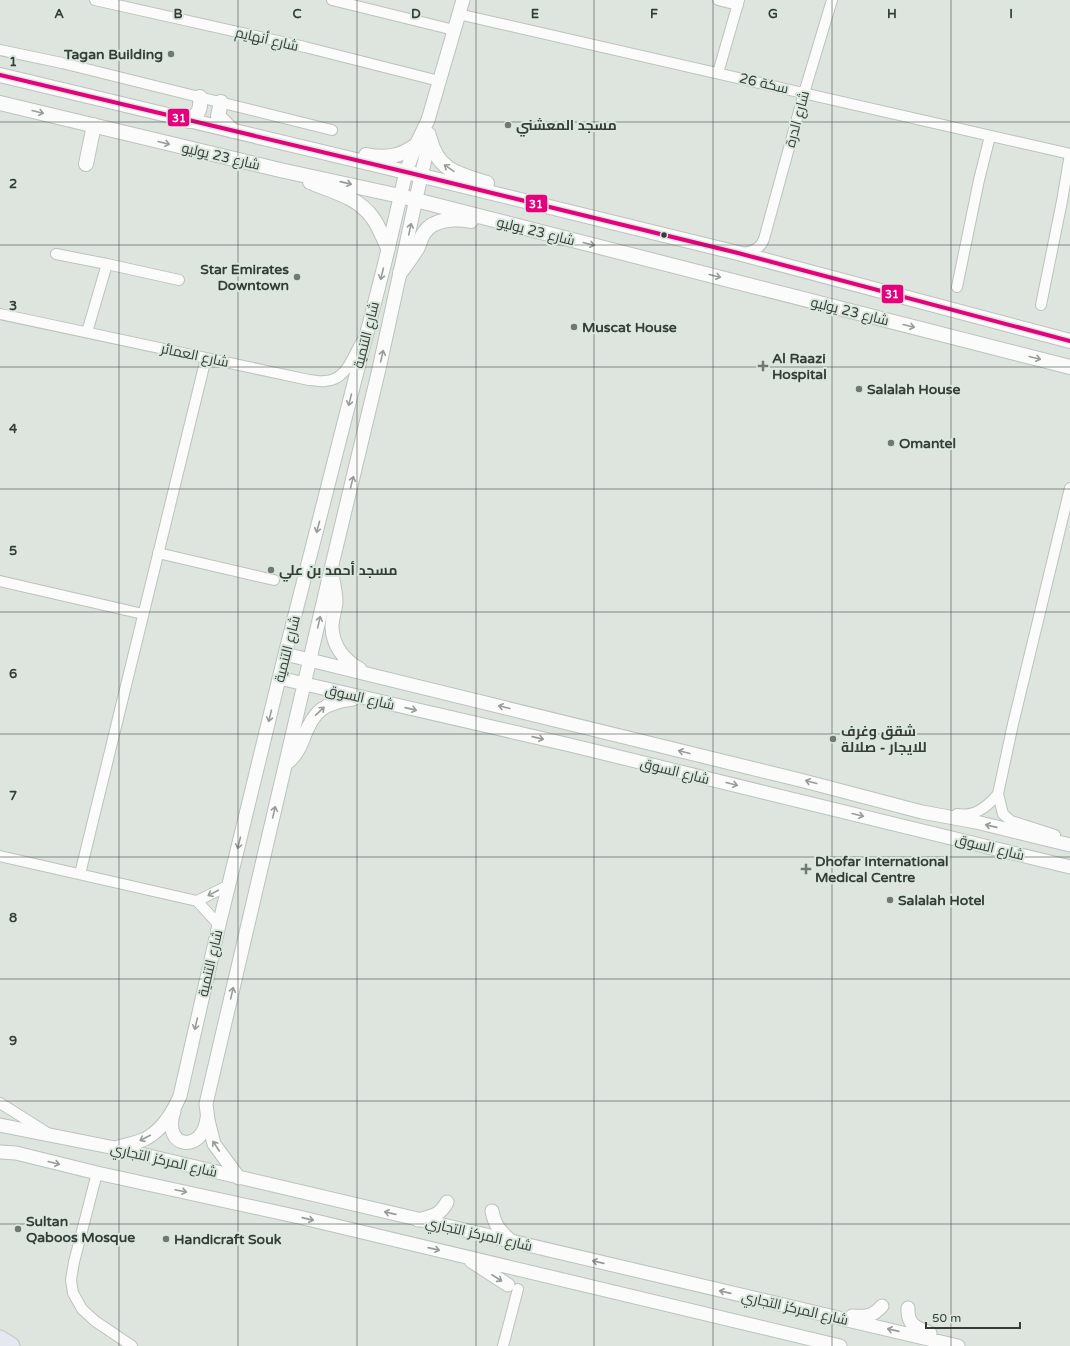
<svg xmlns="http://www.w3.org/2000/svg" width="1070" height="1346" viewBox="0 0 1070 1346" font-family="'Varela Round',Cairo,sans-serif">
<rect width="100%" height="100%" fill="#dee5df"/>
<g fill="none" stroke-linecap="round" stroke-linejoin="round">
<g stroke="#bcc2bd" stroke-width="12">
<path id="minor" d="M95 0 305 47 439 81
M332 0 454 30
M718 0 738 5
M458 14C662 60 866 106 1070 154L1062 201 1041 305
M0 50 62 63 332 130
M718 73 739 0
M742 253C752 252 761 248 764 239L804 93 832 0
M56 254 107 264 179 280
M957 287 979 180 990 136
M0 314 309 380C314 380 320 382 325 381 347 380 352 357 362 341
M87 332 107 264
M158 553 274 580
M0 581 143 614
M957 814C975 817 987 807 998 794
M1055 835 1011 821 1003 814 998 794 1013 724 1070 488
M0 856 197 901 219 925
M80 874 206 358
M197 901 229 885
M0 1103 46 1132
M97 1173 74 1262 71 1280 73 1293 82 1309 95 1321 132 1346
M503 1346 518 1289"/>
</g>
<g stroke="#bcc2bd" stroke-width="15">
<path id="tertiary" d="M332 575C334 584 336 593 336 603 335 611 332 619 332 627 333 647 344 660 360 669
M285 654 804 781 922 812 976 822 1070 845
M279 678 570 745 1070 867
M287 763C296 756 300 747 304 737 314 710 324 703 353 699
M174 1111C161 1149 203 1154 207 1118
M0 1125 115 1148 958 1346
M115 1148C125 1145 136 1143 145 1139 161 1131 173 1112 180 1096L219 925 285 654 385 262 406 172 416 145 428 120 463 0
M0 1152 16 1153 97 1173 299 1217 840 1346
M239 1178 214 1144 208 1120 206 1104 331 569 379 369 421 176 430 139 429 134
M492 1211C495 1227 501 1232 512 1242
M418 1220C432 1216 441 1215 447 1202
M471 1261 508 1285
M908 1308C907 1325 916 1328 930 1333
M852 1316C866 1317 872 1317 882 1306"/>
</g>
<g stroke="#bcc2bd" stroke-width="16">
<path id="secondary" d="M0 75 406 172 738 253 1070 341
M221 102 218 116 233 131
M0 103 280 170 400 196 1070 367
M189 121C199 113 201 110 200 97
M430 139C438 171 459 174 487 183
M366 155C385 159 400 157 416 145
M86 164 94 125
M310 182C331 191 358 197 372 217 379 226 383 238 388 248
M400 273C406 265 413 256 418 247 420 242 421 237 424 233 434 218 456 218 471 221"/>
</g>
<g stroke="#c0c3c1" stroke-width="19">
<path id="trunk" d="M0 1339 11 1346"/>
</g>
<use href="#minor" stroke="#fafbfa" stroke-width="10"/>
<use href="#tertiary" stroke="#fafbfa" stroke-width="13"/>
<use href="#secondary" stroke="#fafbfa" stroke-width="14"/>
<use href="#trunk" stroke="#e5e8f0" stroke-width="17"/>
<g stroke="#dbe8dd" stroke-width="7">
<path id="bus-1" d="M0 75 406 172 738 253 1070 341"/>
</g>
<use href="#bus-1" stroke="#e5007d" stroke-width="4"/>
</g>
<defs><path id="oneway-shaft" d="M-6 0H5M1.5-3L5.5 0L1.5 3" fill="none" stroke-width="1.6" stroke-linecap="round" stroke-linejoin="round"/></defs>
<g stroke="#989c99">
<use href="#oneway-shaft" transform="translate(38 112) rotate(14)"/>
<use href="#oneway-shaft" transform="translate(164 143) rotate(14)"/>
<use href="#oneway-shaft" transform="translate(449 168) rotate(-146)"/>
<use href="#oneway-shaft" transform="translate(346 183) rotate(13)"/>
<use href="#oneway-shaft" transform="translate(410 229) rotate(-78)"/>
<use href="#oneway-shaft" transform="translate(589 244) rotate(14)"/>
<use href="#oneway-shaft" transform="translate(382 274) rotate(104)"/>
<use href="#oneway-shaft" transform="translate(715 276) rotate(14)"/>
<use href="#oneway-shaft" transform="translate(909 326) rotate(14)"/>
<use href="#oneway-shaft" transform="translate(382 356) rotate(-77)"/>
<use href="#oneway-shaft" transform="translate(1035 358) rotate(14)"/>
<use href="#oneway-shaft" transform="translate(350 400) rotate(104)"/>
<use href="#oneway-shaft" transform="translate(352 482) rotate(-76)"/>
<use href="#oneway-shaft" transform="translate(318 527) rotate(105)"/>
<use href="#oneway-shaft" transform="translate(319 622) rotate(-77)"/>
<use href="#oneway-shaft" transform="translate(504 707) rotate(-166)"/>
<use href="#oneway-shaft" transform="translate(411 709) rotate(13)"/>
<use href="#oneway-shaft" transform="translate(320 711) rotate(-43)"/>
<use href="#oneway-shaft" transform="translate(270 716) rotate(104)"/>
<use href="#oneway-shaft" transform="translate(538 738) rotate(13)"/>
<use href="#oneway-shaft" transform="translate(684 752) rotate(-166)"/>
<use href="#oneway-shaft" transform="translate(811 782) rotate(-165)"/>
<use href="#oneway-shaft" transform="translate(732 784) rotate(14)"/>
<use href="#oneway-shaft" transform="translate(274 812) rotate(-77)"/>
<use href="#oneway-shaft" transform="translate(858 815) rotate(14)"/>
<use href="#oneway-shaft" transform="translate(991 826) rotate(-167)"/>
<use href="#oneway-shaft" transform="translate(239 843) rotate(104)"/>
<use href="#oneway-shaft" transform="translate(213 893) rotate(152)"/>
<use href="#oneway-shaft" transform="translate(232 993) rotate(-77)"/>
<use href="#oneway-shaft" transform="translate(196 1024) rotate(103)"/>
<use href="#oneway-shaft" transform="translate(145 1138) rotate(153)"/>
<use href="#oneway-shaft" transform="translate(216 1146) rotate(-123)"/>
<use href="#oneway-shaft" transform="translate(54 1163) rotate(14)"/>
<use href="#oneway-shaft" transform="translate(181 1191) rotate(12)"/>
<use href="#oneway-shaft" transform="translate(390 1213) rotate(-167)"/>
<use href="#oneway-shaft" transform="translate(308 1219) rotate(13)"/>
<use href="#oneway-shaft" transform="translate(434 1249) rotate(13)"/>
<use href="#oneway-shaft" transform="translate(598 1262) rotate(-167)"/>
<use href="#oneway-shaft" transform="translate(497 1278) rotate(33)"/>
<use href="#oneway-shaft" transform="translate(725 1292) rotate(-167)"/>
<use href="#oneway-shaft" transform="translate(893 1330) rotate(-167)"/>
</g>
<path fill="none" stroke="#373c38" stroke-width="1" stroke-opacity="0.55" d="M119 0V1346M238 0V1346M357 0V1346M476 0V1346M594 0V1346M713 0V1346M832 0V1346M951 0V1346M0 122H1070M0 245H1070M0 367H1070M0 489H1070M0 612H1070M0 734H1070M0 857H1070M0 979H1070M0 1101H1070M0 1224H1070"/>
<g fill="#717772" stroke="#dbe8dd" stroke-width="1.5">
<circle cx="171" cy="54" r="4"/>
<circle cx="508" cy="125" r="4"/>
<circle cx="297" cy="277" r="4"/>
<circle cx="574" cy="327" r="4"/>
<path d="M761 360h4v4h4v4h-4v4h-4v-4h-4v-4h4z"/>
<circle cx="859" cy="389" r="4"/>
<circle cx="891" cy="443" r="4"/>
<circle cx="271" cy="570" r="4"/>
<circle cx="833" cy="739" r="4"/>
<path d="M804 863h4v4h4v4h-4v4h-4v-4h-4v-4h4z"/>
<circle cx="890" cy="900" r="4"/>
<circle cx="18" cy="1229" r="4"/>
<circle cx="166" cy="1239" r="4"/>
</g>
<circle fill="#373c38" stroke="#dbe8dd" stroke-width="1.5" cx="664" cy="235" r="3.5"/>
<g text-anchor="middle" stroke-width="4" stroke-linejoin="round" paint-order="stroke">
<g font-size="14" fill="#373c38" stroke="#dbe8dd">
<text transform="translate(267 39) rotate(13)" y="5">شارع أنهايم</text>
<text transform="translate(764 83) rotate(13)" y="5">سكة 26</text>
<text transform="translate(797 119) rotate(-75)" y="5">شارع الدرة</text>
<text transform="translate(221 156) rotate(13)" y="5">شارع 23 يوليو</text>
<text transform="translate(536 231) rotate(14)" y="5">شارع 23 يوليو</text>
<text transform="translate(850 311) rotate(14)" y="5">شارع 23 يوليو</text>
<text transform="translate(366 335) rotate(-76)" y="5">شارع التنمية</text>
<text transform="translate(195 355) rotate(12)" y="5">شارع العمائر</text>
<text transform="translate(287 649) rotate(-76)" y="5">شارع التنمية</text>
<text transform="translate(360 697) rotate(13)" y="5">شارع السوق</text>
<text transform="translate(675 771) rotate(14)" y="5">شارع السوق</text>
<text transform="translate(990 847) rotate(14)" y="5">شارع السوق</text>
<text transform="translate(210 963) rotate(-77)" y="5">شارع التنمية</text>
<text transform="translate(164 1160) rotate(13)" y="5">شارع المركز التجاري</text>
<text transform="translate(479 1234) rotate(13)" y="5">شارع المركز التجاري</text>
<text transform="translate(795 1308) rotate(13)" y="5">شارع المركز التجاري</text>
</g>
<g font-size="14" font-weight="bold" fill="#373c38" stroke="#dbe8dd" text-anchor="start">
<text x="163" y="59" text-anchor="end">Tagan Building</text>
<text x="516" y="130">مسجد المعشني</text>
<text x="289" y="274" text-anchor="end">Star Emirates<tspan x="289" dy="16">Downtown</tspan></text>
<text x="582" y="332">Muscat House</text>
<text x="772" y="363">Al Raazi<tspan x="772" dy="16">Hospital</tspan></text>
<text x="867" y="394">Salalah House</text>
<text x="899" y="448">Omantel</text>
<text x="279" y="575">مسجد أحمد بن علي</text>
<text x="841" y="736">شقق وغرف<tspan x="841" dy="16">للايجار - صلالة</tspan></text>
<text x="815" y="866">Dhofar International<tspan x="815" dy="16">Medical Centre</tspan></text>
<text x="898" y="905">Salalah Hotel</text>
<text x="26" y="1226">Sultan<tspan x="26" dy="16">Qaboos Mosque</tspan></text>
<text x="174" y="1244">Handicraft Souk</text>
</g>
</g>
<g font-size="13" text-anchor="middle" font-weight="bold" fill="#373c38" stroke="#dbe8dd" stroke-width="4" stroke-linejoin="round" paint-order="stroke">
<text x="59" y="18">A</text>
<text x="178" y="18">B</text>
<text x="297" y="18">C</text>
<text x="416" y="18">D</text>
<text x="535" y="18">E</text>
<text x="654" y="18">F</text>
<text x="773" y="18">G</text>
<text x="892" y="18">H</text>
<text x="1011" y="18">I</text>
<text x="13" y="66">1</text>
<text x="13" y="188">2</text>
<text x="13" y="310">3</text>
<text x="13" y="433">4</text>
<text x="13" y="555">5</text>
<text x="13" y="678">6</text>
<text x="13" y="800">7</text>
<text x="13" y="922">8</text>
<text x="13" y="1045">9</text>
</g>
<g stroke="#dbe8dd" stroke-width="1.5">
<rect x="167" y="108" width="23" height="19" rx="4" fill="#e5007d"/>
<rect x="525" y="194" width="23" height="19" rx="4" fill="#e5007d"/>
<rect x="881" y="284" width="23" height="20" rx="4" fill="#e5007d"/>
</g>
<g font-size="11" text-anchor="middle" font-weight="bold" fill="#fff">
<text x="179" y="122">31</text>
<text x="536" y="208">31</text>
<text x="892" y="298">31</text>
</g>
<path d="M926 1322v6h94v-6" fill="none" stroke="#373c38" stroke-width="2"/>
<text x="932" y="1322" font-size="12" fill="#373c38" stroke="#dbe8dd" stroke-width="3" paint-order="stroke">50 m</text>
</svg>
